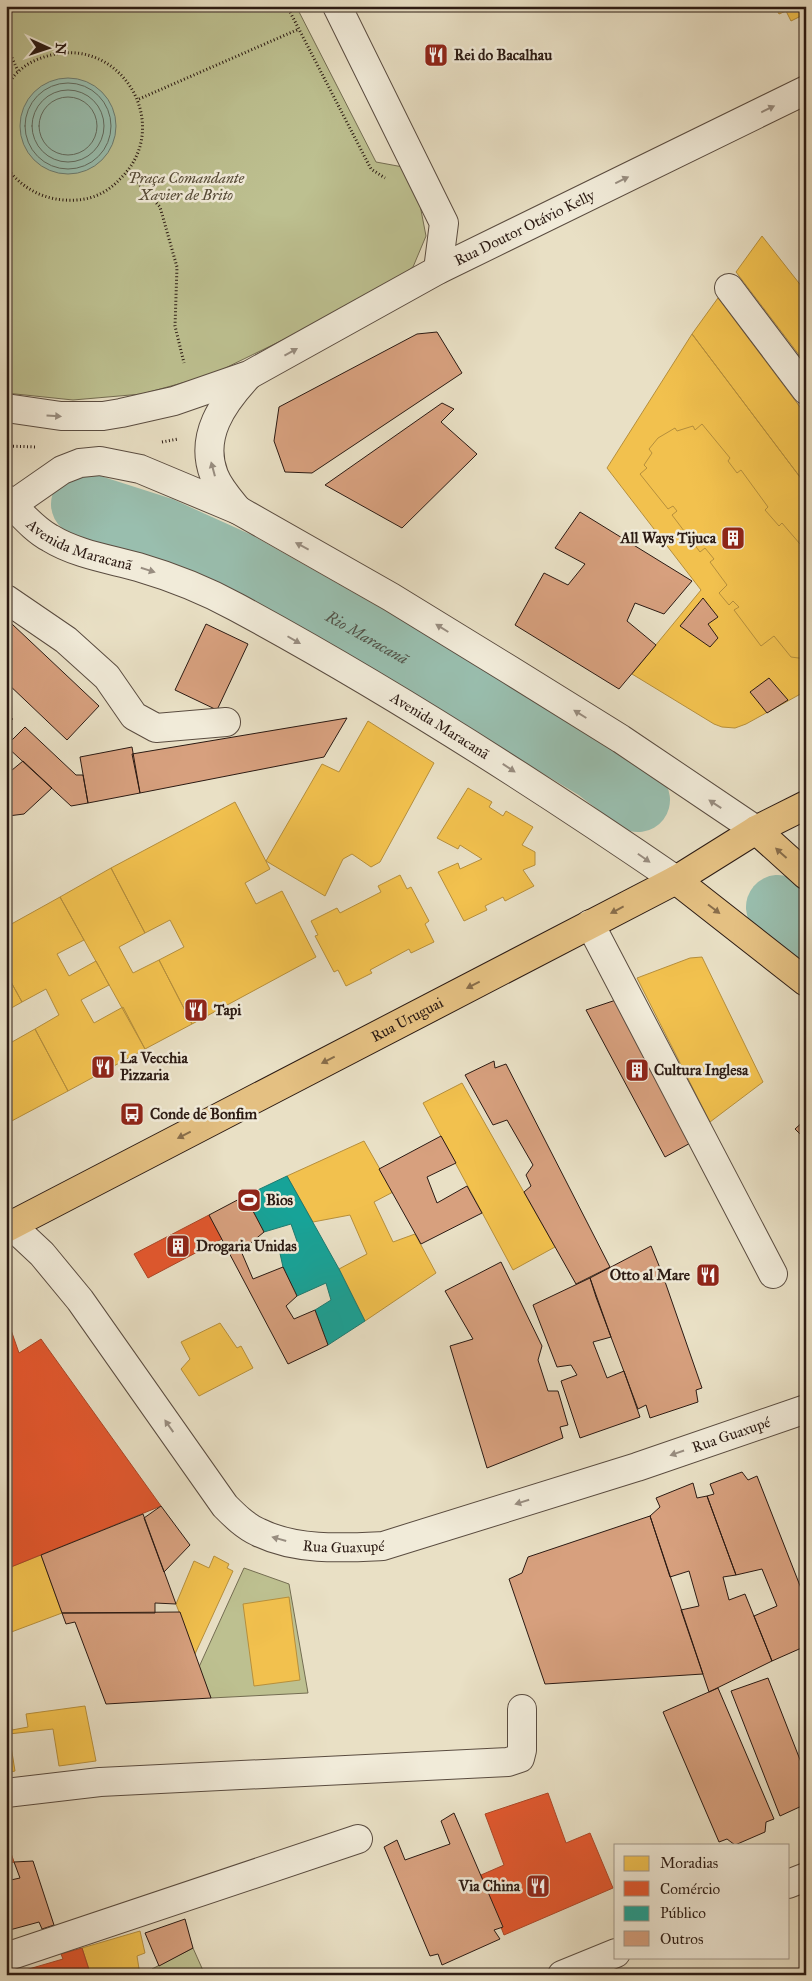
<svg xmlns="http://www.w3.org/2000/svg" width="812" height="1981" viewBox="0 0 812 1981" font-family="'IM FELL Great Primer',serif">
<rect width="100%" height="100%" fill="#e9e0c5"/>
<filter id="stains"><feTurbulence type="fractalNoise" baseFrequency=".004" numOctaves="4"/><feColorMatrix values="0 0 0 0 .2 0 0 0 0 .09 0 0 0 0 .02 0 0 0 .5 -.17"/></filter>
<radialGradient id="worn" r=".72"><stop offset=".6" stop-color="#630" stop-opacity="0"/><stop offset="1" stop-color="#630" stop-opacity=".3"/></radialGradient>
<path fill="#bdc090" stroke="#746d52" d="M6 6H296L376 162 403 167 420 205 426 236 413 267 375 295 211 375 142 394 73 400 6 393Z
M244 1568 289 1584 308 1693 211 1698 199 1667Z
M193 1948 205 1975H154L152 1969Z"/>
<path fill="#99beae" stroke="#6d7c70" d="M20 126a48 48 0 1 1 96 0a48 48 0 1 1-96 0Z"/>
<path fill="#f2c14e" stroke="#b68f3c" d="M775 6H806V16L805 14 791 21 786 11 779 14Z
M762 236 806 292V364L736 272Z
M718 298 806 415V485L692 334Z
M692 334 806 485V691L746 724 735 728 722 727 714 724 632 674 701 590 607 468Z
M702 424 730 458 728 461 737 473 741 470 768 507 765 510 779 526 782 523 806 551V659L791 657 774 636 761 646 734 610 739 607 733 601 729 605 719 593 727 585 710 562 714 559 705 548 700 552 672 515 677 511 673 506 668 509 640 474 647 468 644 465 652 453 649 449 658 438 675 428 677 431 693 426 695 430Z
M368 721 434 763 380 862 371 867 352 854 343 859 325 896 266 861 322 764 339 772Z
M468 788 492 802 489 807 503 816 506 811 533 827 522 845 535 852V865L523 870 534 886 505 901 503 897 485 906 487 910 464 921 438 872 458 863 460 869 482 859 460 845 458 849 437 838Z
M235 802 270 869 245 883 256 904 282 891 316 957 192 1024 159 960 184 947 170 920 145 933 111 868Z
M111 868 145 933 119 947 133 973 159 960 192 1024 145 1049 60 897Z
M400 875 407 889 411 887 429 921 425 924 434 942 411 953 409 949 370 970 372 973 346 986 338 970 334 972 315 936 318 935 311 921 337 908 340 913 381 892 378 886Z
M60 897 84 940 57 954 69 976 96 961 109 985 81 1000 94 1023 123 1007 145 1049 68 1091 35 1029 59 1015 46 989 22 1002 6 973V927Z
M702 957 763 1082 710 1122 637 978 690 958Z
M6 973 22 1002 6 1011Z
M35 1029 68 1091 6 1124V1033L12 1042Z
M462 1083 555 1247 513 1270 423 1103Z
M364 1141 393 1192 374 1202 393 1242 415 1234 436 1273 365 1321 339 1269 367 1254 350 1215 313 1222 287 1176Z
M220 1323 237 1348 241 1346 253 1368 199 1396 181 1369 190 1359 181 1342Z
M7 1362 14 1382 46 1368 65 1420 78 1415 85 1431 91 1428 111 1482 66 1502 60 1487 45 1494 50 1508 6 1526Z
M41 1555 62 1613 6 1634V1569Z
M214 1556 229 1564 227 1568 233 1571 195 1654 176 1604 194 1561 209 1568Z
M289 1597 300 1680 254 1686 243 1604Z
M85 1706 96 1761 59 1766 53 1729 9 1734 15 1771 6 1773V1716L10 1715 12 1730 28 1727 26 1714Z
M140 1931 145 1953 137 1956 140 1975H91L82 1948Z"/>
<path fill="#e4572e" stroke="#ac4526" d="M209 1215 222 1239 148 1278 134 1254Z
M11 1330 19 1353 41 1339 161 1506 6 1569V1333Z
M548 1793 566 1843 590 1833 613 1888 504 1935 481 1875 504 1865 485 1814Z
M6 1838 14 1862 6 1864Z
M82 1948 90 1973 86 1975H23L22 1971 63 1959 61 1954Z"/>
<path fill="#17a398" stroke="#1d7a70" d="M287 1176 339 1269 365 1321 328 1345 315 1310 331 1300 326 1283 297 1296 283 1267 279 1249 298 1244 291 1224 264 1232 245 1196Z"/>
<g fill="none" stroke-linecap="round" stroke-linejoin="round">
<path stroke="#626c60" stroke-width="1" d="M25 126a43 43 0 1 1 86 0a43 43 0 1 1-86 0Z
M32 126a36 36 0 1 1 72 0a36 36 0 1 1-72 0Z
M39 126a29 29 0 1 1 58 0a29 29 0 1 1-58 0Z"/>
<g stroke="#99beae" stroke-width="64">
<path id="s1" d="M83 504 161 529 238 564 551 741 596 768 638 800"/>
<path d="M778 907 806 931"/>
</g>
</g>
<path fill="#d7a07e" stroke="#2b1a13" d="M437 332 462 373 312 473 285 472 274 441 279 407 417 334Z
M442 403 454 409 441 422 477 454 402 528 325 485Z
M580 512 692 581 664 614 635 603 627 621 656 645 619 689 515 625 544 573 568 585 585 564 555 548Z
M703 598 718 617 708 624 718 638 710 647 680 626Z
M12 624 99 706 67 740 6 682V630Z
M206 624 248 644 217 710 175 690Z
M769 678 788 700 767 713 750 692Z
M6 713 13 719 6 726Z
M347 718 324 757 140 793 132 754Z
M25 727 76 775H83L88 803 71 806 6 746Z
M132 747 140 793 88 803 80 757Z
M23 761 52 788 24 814 8 816 6 814V775Z
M619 999 694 1141 665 1157 586 1010Z
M494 1061 495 1068 506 1064 610 1267 576 1284 524 1192 531 1186 526 1175 533 1165 507 1120 493 1125 465 1075Z
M806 1119V1140L795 1129Z
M441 1136 456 1163 427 1177 437 1203 467 1186 482 1213 421 1244 379 1169Z
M245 1196 264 1232 241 1251 253 1279 283 1267 297 1296 286 1306 294 1319 315 1310 328 1345 288 1364 209 1215Z
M651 1246 662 1273 702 1388 696 1390 698 1402 650 1418 646 1405 638 1409 596 1297 590 1278Z
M501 1262 542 1346 538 1360 548 1391H558L568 1425 560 1427 563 1438 487 1468 450 1346 473 1339 445 1291Z
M590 1278 611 1337 593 1342 607 1378 624 1371 640 1417 580 1438 561 1381 577 1375 571 1365 557 1367 533 1305Z
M742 1472 748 1480 757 1476 806 1601V1646L772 1661 754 1616 777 1606 762 1569 736 1575 707 1496 714 1494 710 1484Z
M693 1483 697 1498 707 1496 736 1575 723 1577 729 1600 745 1594 772 1661 709 1692 681 1610 699 1606 689 1571 670 1577 650 1516 660 1507 656 1498Z
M161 1506 190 1545 164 1572 144 1518Z
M143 1514 176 1604 155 1603V1613H62L41 1555Z
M650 1516 703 1674 545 1684 509 1579 522 1573 528 1557Z
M180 1612 211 1698 106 1704 75 1622 66 1624 62 1613Z
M768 1678 806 1775V1804L780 1816 731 1691Z
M718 1688 774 1819 766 1822 765 1832 735 1845 727 1839 719 1842 663 1712Z
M454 1813 503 1927 494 1930 500 1939 442 1965 438 1954 430 1956 384 1847 397 1840 405 1860 450 1844 441 1821Z
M33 1861 54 1925 42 1929 39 1922 6 1931V1881L20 1878 14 1862Z
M185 1919 193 1948 159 1966 145 1933Z"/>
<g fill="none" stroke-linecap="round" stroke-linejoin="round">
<g stroke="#5a4c40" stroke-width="30">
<g id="minor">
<path d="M337 6 444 223 438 270"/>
<path d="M729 288 806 390"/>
<path id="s2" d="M6 408 61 416H103L121 413 174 401 249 375 438 270 806 90"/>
<path id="s3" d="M6 499C20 512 33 529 50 538 76 554 109 559 138 567 172 577 205 590 236 607 388 689 533 782 676 880"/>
<path d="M6 509 62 470 80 463 100 461 140 469 238 510 391 597 510 670 621 739 756 830"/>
<path d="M238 510C229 499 219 488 214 475 199 436 223 403 248 376"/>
<path d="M6 599 66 640 107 677 134 716 156 728 226 722"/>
<path d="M590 924 773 1274"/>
<path id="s4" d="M11 1225 42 1254 80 1300 225 1506C235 1516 245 1526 258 1532 296 1551 343 1548 383 1546L637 1467 806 1409"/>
<path d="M6 1793 100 1782 508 1762 520 1758 522 1750V1709"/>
<path d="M788 1884 806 1877"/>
<path d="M6 1957 358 1839"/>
<path d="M562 1975 616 1953"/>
</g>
</g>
<g stroke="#2b1a13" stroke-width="30">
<g id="major">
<path d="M756 830 806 875"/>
<path d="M676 880 806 982"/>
<path id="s5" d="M6 1228 676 880 756 830 806 805"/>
</g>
</g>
<path stroke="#2b1a13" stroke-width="3" stroke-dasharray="1 2.5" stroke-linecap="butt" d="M287 6 371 169 385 178
M6 45 18 71
M6 87C10 82 13 76 18 72 27 63 39 58 51 55 123 37 174 127 120 179 109 191 94 199 77 200 48 202 24 191 6 167
M139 99 299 29
M128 172 160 207 177 267 175 326 184 363
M162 442 178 439
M6 446 36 447"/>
<use href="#minor" stroke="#f1ebd9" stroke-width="28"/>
<use href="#major" stroke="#e4c082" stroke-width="28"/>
</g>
<defs><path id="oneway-solid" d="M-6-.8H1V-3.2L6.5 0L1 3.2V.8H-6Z" transform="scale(1.25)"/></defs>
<g fill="#988d80">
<use href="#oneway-solid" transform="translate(768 109) rotate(-26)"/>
<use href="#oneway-solid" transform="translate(622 180) rotate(-26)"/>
<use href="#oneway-solid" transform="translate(291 352) rotate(-29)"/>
<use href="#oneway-solid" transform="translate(54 416) rotate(4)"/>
<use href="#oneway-solid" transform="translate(213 469) rotate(-105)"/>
<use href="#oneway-solid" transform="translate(302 546) rotate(-152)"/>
<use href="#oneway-solid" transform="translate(148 570) rotate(17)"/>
<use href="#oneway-solid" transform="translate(442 628) rotate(-148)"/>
<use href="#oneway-solid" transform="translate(294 640) rotate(30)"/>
<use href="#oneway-solid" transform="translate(580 714) rotate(-148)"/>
<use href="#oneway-solid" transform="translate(509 768) rotate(33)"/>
<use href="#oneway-solid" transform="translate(715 804) rotate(-147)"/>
<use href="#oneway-solid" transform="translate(644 858) rotate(35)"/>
<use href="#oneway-solid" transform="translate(169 1426) rotate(-125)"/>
<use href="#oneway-solid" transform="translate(677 1453) rotate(161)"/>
<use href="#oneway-solid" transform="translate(522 1502) rotate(163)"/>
<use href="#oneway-solid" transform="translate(279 1539) rotate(-164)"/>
</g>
<g fill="#886d4a">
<use href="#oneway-solid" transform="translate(781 853) rotate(-138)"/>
<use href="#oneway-solid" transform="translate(714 909) rotate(37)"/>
<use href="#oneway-solid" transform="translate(617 910) rotate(152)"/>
<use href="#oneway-solid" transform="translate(473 985) rotate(153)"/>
<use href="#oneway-solid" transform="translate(328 1060) rotate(153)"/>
<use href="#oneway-solid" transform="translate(184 1135) rotate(153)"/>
</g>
<defs>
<g id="restaurant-square" transform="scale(1.25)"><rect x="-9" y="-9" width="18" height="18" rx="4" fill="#8f2418" stroke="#f1ebd9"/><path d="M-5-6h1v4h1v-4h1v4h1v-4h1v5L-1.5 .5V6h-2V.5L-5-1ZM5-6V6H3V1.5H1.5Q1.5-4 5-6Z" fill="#fff"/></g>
<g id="building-square" transform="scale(1.25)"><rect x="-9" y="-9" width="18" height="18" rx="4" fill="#8f2418" stroke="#f1ebd9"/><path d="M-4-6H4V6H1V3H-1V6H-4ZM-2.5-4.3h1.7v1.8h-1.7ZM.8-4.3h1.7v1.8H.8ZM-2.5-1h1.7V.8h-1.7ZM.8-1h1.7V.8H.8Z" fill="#fff"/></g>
<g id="bus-square" transform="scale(1.25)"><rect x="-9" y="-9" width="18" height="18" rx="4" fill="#8f2418" stroke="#f1ebd9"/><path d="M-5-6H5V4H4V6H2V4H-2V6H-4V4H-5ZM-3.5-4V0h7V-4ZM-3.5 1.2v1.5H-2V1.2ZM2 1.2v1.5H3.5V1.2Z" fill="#fff"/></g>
<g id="stadium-square" transform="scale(1.25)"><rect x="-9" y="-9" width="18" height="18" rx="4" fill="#8f2418" stroke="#f1ebd9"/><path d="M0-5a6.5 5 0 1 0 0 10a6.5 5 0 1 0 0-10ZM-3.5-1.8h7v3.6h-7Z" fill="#fff"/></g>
</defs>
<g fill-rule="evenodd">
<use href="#restaurant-square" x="436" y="55"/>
<use href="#building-square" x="733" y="538"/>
<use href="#restaurant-square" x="196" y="1010"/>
<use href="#restaurant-square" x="103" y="1067"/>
<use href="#building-square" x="637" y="1070"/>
<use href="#bus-square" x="132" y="1114"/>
<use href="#stadium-square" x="249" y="1200"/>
<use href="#building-square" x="178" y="1246"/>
<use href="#restaurant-square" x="708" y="1275"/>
<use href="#restaurant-square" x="538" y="1886"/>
</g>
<g text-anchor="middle" stroke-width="5" stroke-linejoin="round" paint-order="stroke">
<g font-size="15" font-weight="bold" fill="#2b1a13" stroke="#f1ebd9" text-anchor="start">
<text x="454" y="60">Rei do Bacalhau</text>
<text x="716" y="543" text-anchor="end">All Ways Tijuca</text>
<text x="214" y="1015">Tapi</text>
<text x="120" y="1063">La Vecchia<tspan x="120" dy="17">Pizzaria</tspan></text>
<text x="654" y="1075">Cultura Inglesa</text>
<text x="150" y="1119">Conde de Bonfim</text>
<text x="266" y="1205">Bios</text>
<text x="196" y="1251">Drogaria Unidas</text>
<text x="690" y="1280" text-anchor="end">Otto al Mare</text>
<text x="520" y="1891" text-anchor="end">Via China</text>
</g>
<g font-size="15" font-style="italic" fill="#574c38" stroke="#f1ebd9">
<text x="186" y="183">Praça Comandante<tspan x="186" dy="17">Xavier de Brito</tspan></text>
</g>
<g font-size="15" fill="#2b1a13" stroke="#f1ebd9">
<text dy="5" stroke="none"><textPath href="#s2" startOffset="562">Rua Doutor Otávio Kelly</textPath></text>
<text dy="5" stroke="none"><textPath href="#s3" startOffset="89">Avenida Maracanã</textPath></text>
<text dy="5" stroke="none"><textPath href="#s3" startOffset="494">Avenida Maracanã</textPath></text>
<text dy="5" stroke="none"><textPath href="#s5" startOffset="452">Rua Uruguai</textPath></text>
<text dy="5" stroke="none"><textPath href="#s4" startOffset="889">Rua Guaxupé</textPath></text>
<text dy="5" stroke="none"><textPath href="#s4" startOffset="484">Rua Guaxupé</textPath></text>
</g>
<g font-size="16" font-style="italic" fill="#525349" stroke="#f1ebd9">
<text dy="6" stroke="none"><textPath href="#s1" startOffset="315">Rio Maracanã</textPath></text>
</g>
</g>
<rect width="812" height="1981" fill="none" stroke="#e9e0c5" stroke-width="25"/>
<rect x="8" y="8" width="797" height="1966" fill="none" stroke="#2b1a13" stroke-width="2.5"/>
<rect x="12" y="12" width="787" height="1956" fill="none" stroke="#2b1a13"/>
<rect x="614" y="1844" width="175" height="115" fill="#f1ebd9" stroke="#a2978a"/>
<rect x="624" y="1856" width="25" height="15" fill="#f2c14e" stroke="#a2978a"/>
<text x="660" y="1868" font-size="15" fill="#2b1a13">Moradias</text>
<rect x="624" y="1881" width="25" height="15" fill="#e4572e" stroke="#a2978a"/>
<text x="660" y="1894" font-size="15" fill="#2b1a13">Comércio</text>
<rect x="624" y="1906" width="25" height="15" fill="#17a398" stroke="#a2978a"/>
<text x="660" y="1918" font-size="15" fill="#2b1a13">Público</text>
<rect x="624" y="1931" width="25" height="15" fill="#d7a07e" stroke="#a2978a"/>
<text x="660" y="1944" font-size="15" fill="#2b1a13">Outros</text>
<g transform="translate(48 48) rotate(93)" stroke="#f1ebd9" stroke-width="4" paint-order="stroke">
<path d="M0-4L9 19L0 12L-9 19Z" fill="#2b1a13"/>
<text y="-8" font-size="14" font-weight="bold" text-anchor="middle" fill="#2b1a13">N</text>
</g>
<rect width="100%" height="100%" filter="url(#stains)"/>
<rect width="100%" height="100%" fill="url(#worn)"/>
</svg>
